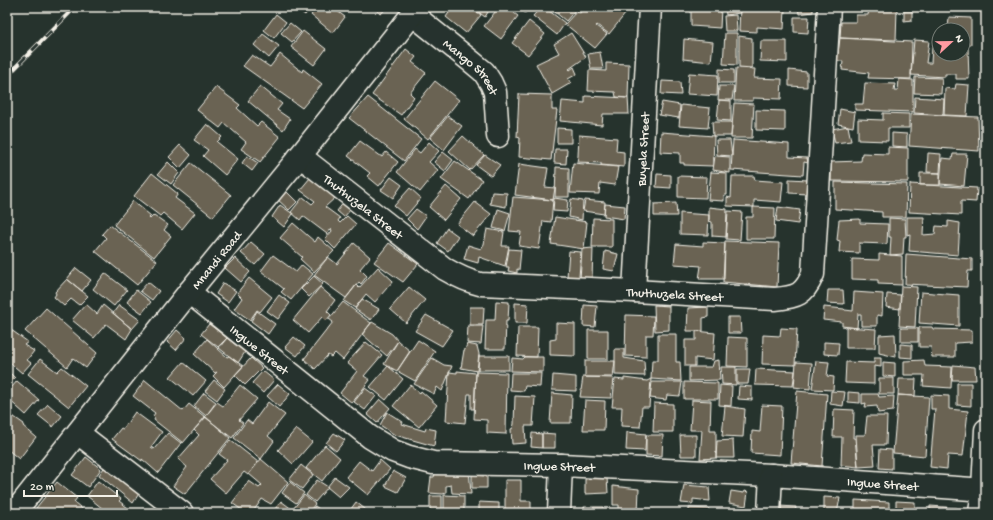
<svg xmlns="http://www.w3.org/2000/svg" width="993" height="520" viewBox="0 0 993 520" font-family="'Gochi Hand',sans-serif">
<rect width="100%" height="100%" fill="#26332d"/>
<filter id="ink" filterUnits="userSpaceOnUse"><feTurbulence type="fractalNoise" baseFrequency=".025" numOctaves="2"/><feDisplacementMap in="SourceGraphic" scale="8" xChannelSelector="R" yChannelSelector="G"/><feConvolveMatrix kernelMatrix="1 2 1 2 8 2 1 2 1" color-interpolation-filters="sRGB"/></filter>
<g filter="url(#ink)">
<path fill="#6b6453" stroke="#f4f1e8" d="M295 7H311L305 15Z
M317 7H332L345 17 333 33 311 15Z
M372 7H387L381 14Z
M453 7H477L475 10 481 15 466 33 446 17Z
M478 7H491L485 17 476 10Z
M499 7H506L518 16 501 39 484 26Z
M519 7H531L525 13Z
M541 7H544L565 23 557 35 533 16Z
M559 7H574L576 9 566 21 555 12Z
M585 7H615L626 13 609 34 597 25 596 26 607 34 595 48 565 24 577 11 580 13Z
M667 7H688L687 10H667Z
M691 7 721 8 720 28 691 26Z
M725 7H739L740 13 726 15Z
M740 7 785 9 784 29 757 27V32L739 31Z
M798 7H813V12L799 14Z
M916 7H932V10L916 9Z
M869 8 897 9 896 40 840 38 841 22H856V15H868Z
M904 11H912V20L904 21Z
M276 14 286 22 274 38 264 30Z
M736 15 737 31H725L724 16Z
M794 17H809L808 33 794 32Z
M949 17 971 18V45H963V30H948Z
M529 21 545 34 528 55 512 43Z
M290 23 301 32 292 42 281 33Z
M303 31 326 49 314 65 291 47Z
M571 33 586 57 569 69 570 70 574 67 577 74 568 79 571 83 552 94 536 64 559 53 554 44Z
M725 33H737V65L723 64Z
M263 34 279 46 269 58 254 45Z
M739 36 752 38V68L739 67Z
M840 38 912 42 911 79 868 78 869 73 842 70 843 61H837Z
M684 39 713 42 711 62 683 59Z
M914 40 929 41 926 63H931L932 47H939V54H963V48H968L969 79H956V74H945V77L911 75Z
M761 41H787V62L760 61Z
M406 49 416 57 412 62 426 73 410 93 414 97 401 115 372 95Z
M600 52 603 69H591L588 54Z
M280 54 302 72 303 69 322 84 302 108 243 66 252 55 270 67Z
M606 63 629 64 628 98 616 97 615 92 588 91 589 70 606 71Z
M736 68 755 69 754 78 782 79 781 99 753 98V101H734Z
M719 69 734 70V83H719Z
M789 70 807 72V87L789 86Z
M689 73 718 75 717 96 687 94Z
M915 77 942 78 941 94 914 93Z
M899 79 913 80V112L855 110V104H863L865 83 895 84 894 91H898Z
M435 81 459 100 428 139 404 119Z
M662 81 680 82 681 95 661 94Z
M956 84 969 85 967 116 944 115 945 88 955 89Z
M260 86 282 104 277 110 290 119 283 130 248 101Z
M719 86H734L732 100H718Z
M216 87 240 105 237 108 257 126 261 122 280 137 260 162 241 149 246 142 224 123 220 128 197 110Z
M519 94 552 95V110H557L551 160 519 157 520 138 517 137Z
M585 96 628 98 629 114H603L602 125 560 121 562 101 585 103Z
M368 97 421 139 404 161 349 118Z
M915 97 944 99 943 115 914 113Z
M719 100 731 101V121L717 120Z
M662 102 680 105 679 118 659 115Z
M734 103 754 104 752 138H731Z
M681 105 710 108 708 128 679 126Z
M840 109 855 112 853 127 838 124Z
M756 110 785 111V131L756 130Z
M883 113 909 114V128H888V141L858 140V119L883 120Z
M911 114 978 117 979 151 909 146Z
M448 116 462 126 444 150 430 138Z
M712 122H732L731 136H713Z
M207 124 222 137 217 142 238 159 225 175 203 156 208 150 194 140Z
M848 126 851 141 835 143 832 129Z
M557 128 571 129V143H557Z
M661 132 714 136 713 166 684 165V163H680V153L660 152Z
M892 133 907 134V147L892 146Z
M579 135 617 138 616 151 624 152V167L601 165V163L577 162 578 156Z
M463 136 484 155 470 170 449 151Z
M716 140H730L732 156 717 155Z
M733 140 789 144V157L807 158 808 163 804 162 803 175 731 170Z
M360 141 382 157 386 152 398 162 379 186 367 176 370 173 348 156Z
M429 142 439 151 429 162 438 170 420 192 397 172 415 149 420 153Z
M180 145 191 155 180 168 169 157Z
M888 147 908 148V182L831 181V162L861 161 862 153 888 154Z
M555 149H567L566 164 554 163Z
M443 152 453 160 445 171 434 162Z
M928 153 941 154 940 173 927 172Z
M953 154H967L964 186 940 184 942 158 952 159Z
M485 155 500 165 491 176 476 165Z
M247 156 258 163 252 171 242 163Z
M715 156 730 157V173L713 170Z
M455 161 482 180 469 199 441 179Z
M168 162 179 173 171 184 158 174Z
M191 163 231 195 213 217 173 185Z
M573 163 618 167 615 185 600 183 599 194 570 193Z
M519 164 548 168 545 187 555 188 553 200 515 195Z
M556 167 569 168V197H555Z
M711 172 727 173V195H724V201L708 200Z
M152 173 178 194 175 198 195 213 182 229 163 213 160 216 134 196Z
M920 173H940V185H920Z
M657 174 671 175V188L656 187Z
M678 176 707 177 706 198 678 197Z
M732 176H754L755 180 783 182 781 202 754 200V207L727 206V197L731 198Z
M391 177 402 185 393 198 381 190Z
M310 178 336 197 325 207 340 218 338 221 340 223 347 216 356 224 335 249 325 239 332 231 331 229 327 234 303 216 300 220 291 212 303 197 312 204 315 201 300 190Z
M789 179 808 180V194L789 193Z
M835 182 907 184 906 217H882V212L835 209Z
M910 184 977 188 976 202 961 201V215L909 212Z
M446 186 461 199 444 220 429 207Z
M410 188 421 198 406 216 394 206Z
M285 190 297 202 289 210 277 199Z
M492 192 507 193 506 207 490 204Z
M513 197 553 200 551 222 543 221 539 249 519 246 521 232 509 231Z
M554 198 568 200 567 212 553 211Z
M571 199 583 201 582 220 569 217Z
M585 200 605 202 604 214 583 211Z
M133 201 151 216 149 218 150 219 154 215 168 225 164 230 171 236 154 257 114 225Z
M344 202 351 209 344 217 337 211Z
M475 202 491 214 473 236 457 224Z
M676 203 677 216H654V204Z
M605 204 625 206 624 219 604 216Z
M280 205 293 214 284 227 272 217Z
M709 207 727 209 726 237 712 236V222L709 221Z
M753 207 775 208 774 239H746V217H753Z
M778 207 800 210 798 224 776 221Z
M416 209 426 216 417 229 407 219Z
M498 209 510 213 505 231 493 228Z
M728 211 742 212 740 240 726 239Z
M680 213 709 215 708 235 680 234Z
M555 217 587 222 584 249 551 244Z
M907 217H924L923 235 935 234 936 226 948 227V221L960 223 958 255 909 251 910 234 907 235Z
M593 218 612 219V247H592Z
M889 218 905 219 906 237H904L903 254 890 255 891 237H889Z
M860 219V223L888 224 887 244 859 243V253L839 252 840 241 837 240 839 220Z
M293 223 315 242 318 237 334 251 314 272 300 259 302 257 280 238Z
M110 225 157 261 137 285 95 251 106 238 102 234Z
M447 228 458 236 448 251 437 243Z
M487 229 504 232 502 246H509L505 266 479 257 478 263 464 259 468 245 481 249 484 244Z
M725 241 779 243 777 287 723 282Z
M251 242 265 254 255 265 241 253Z
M703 242 725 243 724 279H699L701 266 674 264 676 244 703 246Z
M354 243 370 257 360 269 367 276 361 284 359 282 346 298 314 275 328 257 337 264Z
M389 243 418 264 403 282 374 262Z
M593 248 592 279H580L582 249Z
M509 249 521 250 519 270 517 269V273L508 271 509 267H506Z
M569 251 581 252 579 277H567Z
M605 251 618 254 614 271 603 269Z
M879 254 902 256V285L878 284V280L852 279V259L879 260Z
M906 254 972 259V271H968L967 287 905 284Z
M273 255 296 272 302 265 313 274 291 300 281 292 284 289 261 271Z
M235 258 250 272 241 282 225 268Z
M378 267 393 281 375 302 366 294 355 308 344 301 356 285 359 288Z
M76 268 91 280 82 291 67 279Z
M105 273 127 290 114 306 93 289Z
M314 276 323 284 309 297 301 289Z
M249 278 272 297 260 312 257 310 250 320 234 309 242 298 237 293Z
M67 279 88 296 79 305 71 299 64 306 54 297 56 294 55 292Z
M148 282 159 291 152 300 140 291Z
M223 283 236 291 228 302 216 294Z
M901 286 917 287 915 327 899 326Z
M320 287 335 300 327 311 331 315 326 321 322 317 308 333 293 320Z
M409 287 425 300 406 323 390 309Z
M136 290 151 302 142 313 127 302Z
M828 290H843L844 304 827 303Z
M854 292 883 294 882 316 877 315V326H861V314H858L857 328 842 326V322L823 320 824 307 844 309 845 310 853 311Z
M921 292 959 295V326L919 323Z
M887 294 901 295 900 309 886 307Z
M279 295 290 303 278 319 267 311Z
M362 299 379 309 371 320 355 309Z
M496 301 509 302 508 321H506L505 349H485L486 320H495Z
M343 302 371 323 343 360 335 353 331 357 328 355 315 369 304 359 333 322 329 319Z
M515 303 528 304 527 323H515Z
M86 304 97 314 103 305 132 329 126 339 106 324 94 338 72 320Z
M119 305 140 320 132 329 113 313Z
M584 305 597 306 595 327 583 326Z
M654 305 669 306V330L655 331Z
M470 307H484L483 325H470Z
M708 307V317L703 318V331H687L688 308Z
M46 308 97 353 86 368 73 358 67 367 25 331Z
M257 311 275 324 268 334 251 321Z
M426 315 453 330 442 346 415 331Z
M626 315 654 316 653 335H646V357L625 356Z
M728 317H740L741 333H728Z
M372 322 392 334 398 341 387 356 362 334Z
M556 323 575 324V356L550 355V340L556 339Z
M209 324 227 338 218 347 201 334Z
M468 326H483L481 344 467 343Z
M7 327 28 342 24 345 34 351 27 360 31 363 22 373 7 360Z
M518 327H538L537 357 517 356Z
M846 327 876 329 875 348H846Z
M919 327H932L933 329 972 330V342L955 343V357H932L931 347H919Z
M781 328 797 329 795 365 762 364 763 335 780 336Z
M901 328H918V342H901Z
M177 330 186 338 176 350 167 342Z
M588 330H608V359H588Z
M696 331 715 333 713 360 695 358V366H685V340H696Z
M658 334H676V362H680L681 381 651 379 652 360H658Z
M895 334 896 357 879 353V335Z
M294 337 305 346 297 356 285 347Z
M728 337 747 338V367L727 366Z
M227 338 245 352 238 363 219 348Z
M207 339 227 357 229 356 243 366 224 387 213 376 217 372 215 373 194 354Z
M418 340 435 351 415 381 397 371Z
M398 341 410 351 397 371 384 364Z
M366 342 382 355 364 376 370 380 352 403 340 393 357 371 347 363Z
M824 342 839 343 838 355 824 354Z
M467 344 477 346 479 354 477 371 461 368 464 350H465Z
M900 344 912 345V358L900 357Z
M615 349H624V358L644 361 645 376 615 375Z
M479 356H509V370H478Z
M525 357H543V372L511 371 512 358 523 359Z
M251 358 262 368 245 385 235 375Z
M432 358 444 365 452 366 442 391 437 387 434 394 414 384Z
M874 358H881V367L874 366V384L845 383 846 362 874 363Z
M40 359 57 372 62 367 86 386 69 407 28 374Z
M719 360 720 380 689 381V367H712L714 361Z
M924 360 925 366 952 367 951 388 923 386 924 375H904V361Z
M585 361H615L613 377H585Z
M816 361 829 362 827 376 834 377 833 390 812 389Z
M183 362 206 381 193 396 170 377Z
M796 362 812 363 810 389 794 387Z
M883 362 895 363V377L883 376Z
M953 365 975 367 976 380H952Z
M388 366 403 379 386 400 370 387Z
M721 367H736V385L722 384Z
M737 369H750L748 384H737Z
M756 369 795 371 793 386 755 385Z
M7 370 15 378 7 386Z
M263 371 274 380 263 393 252 383Z
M457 371 476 373 474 409H471V394H468L465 423 446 421 449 372 457 373Z
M476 372 507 373 506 434 487 433V420L474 419Z
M511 373H541L540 387 525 386 524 391 510 390Z
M553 375 576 377V391L552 390Z
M583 377 613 378 611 398 580 397Z
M624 378 647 381 651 379 649 407H642L640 427 621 426 622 407H612L615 379 624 380Z
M879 378H894V394H879Z
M899 379H916L915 396 898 395Z
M145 380 183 411 189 404 205 417 183 443 154 420 155 418 153 416 155 413 133 396Z
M214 380 225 389 217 400 205 391Z
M17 381 39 400 26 415 7 398V393Z
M652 382H682L680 396 667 395 666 400 650 398Z
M684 382 718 383V399H684Z
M957 383H971V406L957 405Z
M278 384 290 394 279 407 267 396Z
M240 385 257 399 239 420 243 423 232 438 205 417 217 402 223 406Z
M410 385 420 393 421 391 437 405 419 427 393 406Z
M720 385 732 386 731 406 719 405Z
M739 386 752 387V400L738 399Z
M365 388 376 396 365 410 354 402Z
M797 391 827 394 822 466 791 463Z
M831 391 845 392 843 406 830 404Z
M848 392 860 393V403L848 402Z
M204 393 216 402 206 416 194 406Z
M552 393 572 395 571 423H550Z
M862 394H878L879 397 894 396 893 411 878 413 877 406 865 407 866 403 862 404Z
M898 395 929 397 925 456 893 453Z
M931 395 949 396V409L968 411 963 456 948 455 947 469 930 467 935 409H931Z
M515 396 535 397 533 426H525L526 443 512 444 511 429 513 428 514 424Z
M380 399 390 408 377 423 367 414Z
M585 400 605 401 604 430H583Z
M692 400 711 401 710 430H716V458L700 459 702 430H690Z
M268 402 285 415 268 436 274 441 261 459 234 438 247 420 252 424Z
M654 403 673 404V432H653Z
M48 404 62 416 53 427 38 415Z
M762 405 782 406 780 455 751 453 752 431 760 432Z
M725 406 745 409 743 437 722 436Z
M834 409 854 410 853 438H855L858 467 841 465 842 437H833Z
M7 412 24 424 23 426 36 437 19 459 7 449Z
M135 412 162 432 151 447 154 449 168 433 181 443 158 473 142 459V461L112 439 121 428 123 429Z
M387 412 403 422 402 424 425 431 426 428 436 430 434 446 395 435 380 425Z
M867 416H887L886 445H873L875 466 858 467 856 435H865Z
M206 417 230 438 185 494 173 486 187 467 178 459 199 435 194 430Z
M296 429 312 442 293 464 278 450Z
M627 432 646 434 645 451 626 450Z
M334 433 345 440 336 451 326 443Z
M532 433 542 434V448L531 447Z
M542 433 555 434V448H542Z
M646 435H663L662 456 646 455Z
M680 435H696V456H681Z
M230 440 258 462 248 475 244 472 226 493 210 479 227 460 219 454Z
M733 440 734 458H716L717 441Z
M325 445 340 458 322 481 306 468Z
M880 449 892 450V469L879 468Z
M86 457 101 469 88 487 72 475Z
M261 459 288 482 271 504 262 499 252 513H246L232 503 249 481 259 488 262 485 249 474Z
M380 460 390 469 368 495 346 477 359 461 372 471Z
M106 465 140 492 133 503 99 475Z
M301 465 313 475 302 489 289 480Z
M469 469 471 494 452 493 451 485 446 486V493L443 494 429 493 431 477H434L435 474Z
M393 471 406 478 398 492 385 486Z
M472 475 487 476V488H472Z
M335 477 349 487 339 497 327 487Z
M607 478 608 493 585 494V479Z
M317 480 328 487 315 502 306 495Z
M505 480H521V501H531V513H512V511H505Z
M98 481 121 499 119 501 128 508 125 513H108L87 496Z
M57 482 77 498 74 502 87 513H42L36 508Z
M290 482 304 493 296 503 282 493Z
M684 485 709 487 710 501 693 499V504L681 503Z
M613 486 639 489 638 513H619V505H613Z
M731 491 744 493 745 491 748 492 746 506 729 503Z
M304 495 315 504 308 513H299L293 509Z
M444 495 464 496V513H444Z
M430 496H442V512L430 511Z
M824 497 840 498 837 513 824 512Z
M855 500 889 502V513H855Z
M281 501 297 513H272Z
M896 501 915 502V513H896Z
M356 502 370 513H348Z
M479 502 499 503V513H479Z
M315 506 324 513H310Z
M779 506 796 507 795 513H779Z
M930 506 957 508V513H930Z
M584 507H603L602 513H584Z
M689 508 709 509V513H689Z
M760 508V513H747V509Z
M652 510 671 512 670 513H651Z"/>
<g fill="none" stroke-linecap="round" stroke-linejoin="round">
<g stroke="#f4f1e8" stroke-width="25">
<g id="street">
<path id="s1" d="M412 14 472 62 484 72 491 83 495 92 498 136"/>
<path id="s2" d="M300 156 445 269C457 276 467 281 480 284L634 291 775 299C797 297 804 295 813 274L829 7"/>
<path id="s3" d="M634 291 650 7"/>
<path id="s4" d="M189 292 370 437 393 451 409 457 433 463 561 465 771 475 986 490"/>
<path d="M78 433 182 513"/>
<path id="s5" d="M14 513 189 292 300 156 418 7"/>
<path d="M559 513 561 465"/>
<path d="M769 513 771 475"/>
<path d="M980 513 983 489 986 430"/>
</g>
</g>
<use href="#street" stroke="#26332d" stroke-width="22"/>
<g stroke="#f4f1e8" stroke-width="4.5">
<path id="rail" d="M7 76 75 7"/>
</g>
<use href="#rail" stroke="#26332d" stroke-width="3" stroke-dasharray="9" stroke-linecap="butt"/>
</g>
</g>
<g text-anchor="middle" stroke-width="3" stroke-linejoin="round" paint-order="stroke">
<g font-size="13" fill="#f4f1e8" stroke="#26332d">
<text dy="5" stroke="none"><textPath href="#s1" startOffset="80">Mango Street</textPath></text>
<text dy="5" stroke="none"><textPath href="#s3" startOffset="142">Buyela Street</textPath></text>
<text dy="5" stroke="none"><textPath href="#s2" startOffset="81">Thuthuzela Street</textPath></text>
<text dy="5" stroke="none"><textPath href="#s5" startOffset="324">Mnandi Road</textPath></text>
<text dy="5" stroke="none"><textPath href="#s2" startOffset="417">Thuthuzela Street</textPath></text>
<text dy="5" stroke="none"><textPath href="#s4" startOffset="91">Ingwe Street</textPath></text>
<text dy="5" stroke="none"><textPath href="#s4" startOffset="427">Ingwe Street</textPath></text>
<text dy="5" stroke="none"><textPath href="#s4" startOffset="751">Ingwe Street</textPath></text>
</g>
</g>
<rect width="993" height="520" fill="none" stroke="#26332d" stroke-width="24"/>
<rect x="12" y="12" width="969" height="496" fill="none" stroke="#f4f1e8" stroke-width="1.5" filter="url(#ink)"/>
<g transform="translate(951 42) rotate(68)"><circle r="19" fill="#26332d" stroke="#787f78"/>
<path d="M0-3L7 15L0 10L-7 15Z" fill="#ff9aa2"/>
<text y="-6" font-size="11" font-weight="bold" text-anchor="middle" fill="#f4f1e8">N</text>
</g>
<path d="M24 490v6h93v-6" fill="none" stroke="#f4f1e8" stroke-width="2"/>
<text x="30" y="490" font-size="12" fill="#f4f1e8" stroke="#26332d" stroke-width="3" paint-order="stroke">20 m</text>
</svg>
